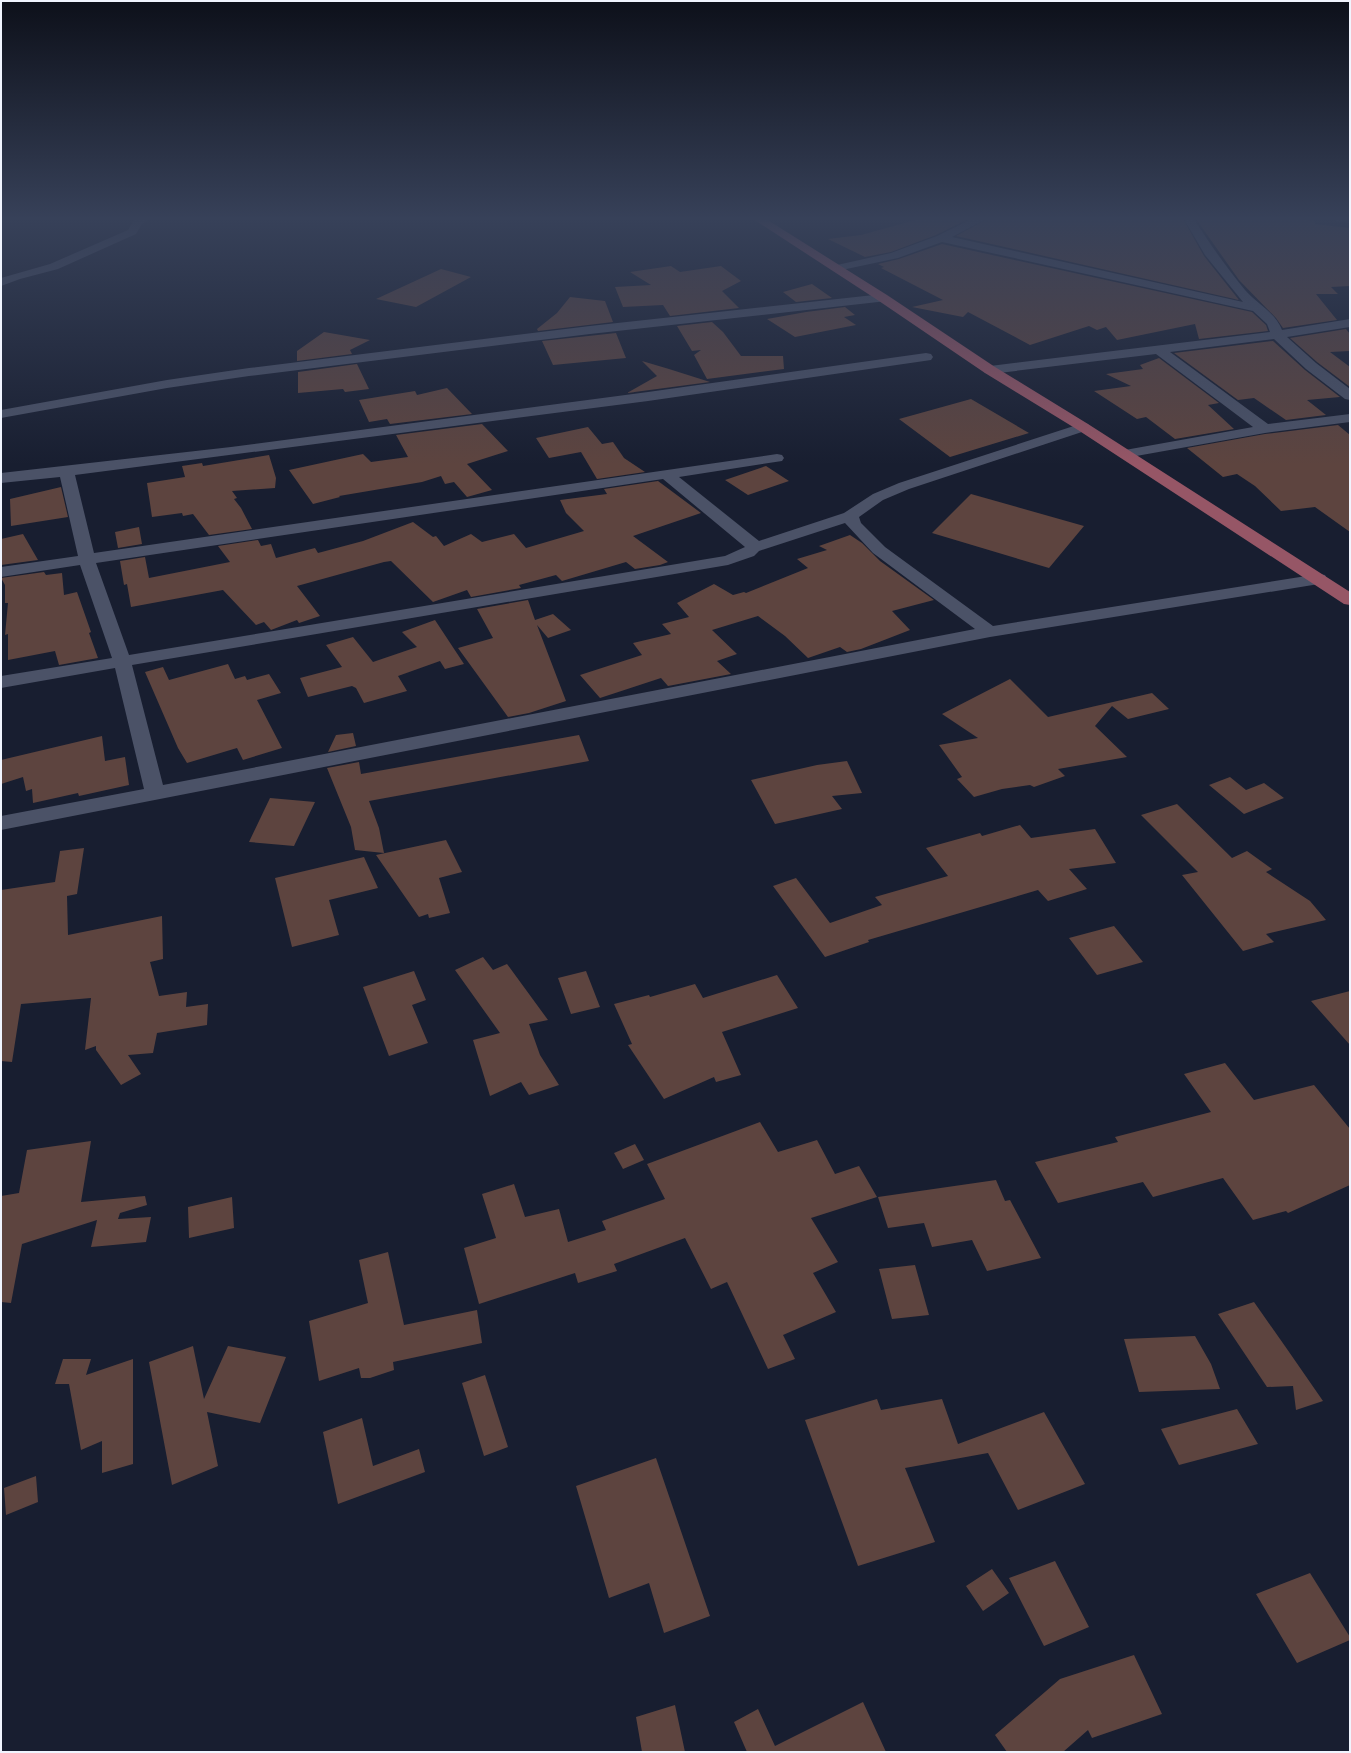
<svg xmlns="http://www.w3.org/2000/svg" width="1351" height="1753" viewBox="0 0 1351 1753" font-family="'PT Sans',sans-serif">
<rect width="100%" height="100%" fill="#181e30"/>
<path fill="#5d443f" d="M919 219H968L936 235 891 252 865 257 828 239 861 235Z
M987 219H1183L1204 256 1239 300 956 236Z
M1196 219H1302L1315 221V224L1350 228V286L1331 287 1338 294H1316L1337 320 1283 328 1276 318 1239 280Z
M942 244 1252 312 1266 325 1268 331 1199 339 1195 324 1117 340 1106 327 1097 330 1089 326 1030 345 968 312 963 317 912 307 943 300 881 268 884 267 878 264 899 259Z
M671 266 680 272 721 266 741 281 722 291 739 308 670 316 663 305 623 307 615 287 651 285 630 272Z
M441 269 471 277 416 307 376 299Z
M812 284 832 298 796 302 783 292Z
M570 297 605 301 613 322 538 331 537 329 557 313Z
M845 307 855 315 844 317 856 325 795 337 767 319 806 312Z
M712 322 723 332 741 356H783L784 369 707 379 694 355 701 350 692 351 677 326Z
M1346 329 1350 334V351L1330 352 1350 367V387L1317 362 1290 338Z
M324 332 370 340 350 350 352 354 297 361V351Z
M616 333 626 358 553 365 542 341Z
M1273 341 1305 370 1340 397 1307 400 1326 415 1286 420 1254 398 1238 400 1174 353Z
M1159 358 1219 403 1208 405 1234 429 1175 439 1146 417 1137 419 1094 391 1131 386 1106 374 1143 369 1140 365Z
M642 361 669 369 710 382 627 393 657 376Z
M357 364 369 389 345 392 343 389 298 393V372Z
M447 388 472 414 390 424 387 419 369 422 359 400 415 391 417 395Z
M971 399 1029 433 950 457 899 419Z
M482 424 508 451 467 464 492 490 467 497 454 482 445 484 441 476 422 482 339 496 340 497 313 504 289 470 363 454 371 462 408 457 396 435Z
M1338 425 1350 435V532L1315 507 1281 511 1255 486 1237 474 1223 477 1187 448 1265 434Z
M588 427 602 444 613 442 624 458 645 472 597 479 581 452 549 458 536 438Z
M269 455 276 478 275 488 232 491 237 498 234 499 241 508 252 529 209 535 193 514 183 516 182 513 152 517 147 483 185 477 182 466 202 463 203 466Z
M766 466 789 481 748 495 725 480Z
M658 481 701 513 633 536 668 562 660 565 635 569 626 562 562 581 556 575 519 585 521 588 471 597 467 590 433 602 391 561 384 562 297 586 320 616 299 623 297 620 271 630 264 622 256 625 223 590 131 607 127 584 124 585 120 561 145 557 149 578 230 562 218 546 258 540 261 546 271 544 276 558 315 548 318 553 363 541 413 522 433 537 436 536 444 546 471 534 482 542 514 534 526 548 584 531 566 513 560 500 607 494 604 489Z
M61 487 68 517 11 526 10 499Z
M971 494 1084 526 1049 568 932 533Z
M139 527 142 544 118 548 115 532Z
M23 534 38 560 1 565V539Z
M850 535 862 543 880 561 934 600 892 611 910 630 861 649 847 652 840 647 808 658 785 636 758 616 712 630 737 654 717 661 731 674 668 686 661 678 600 698 580 675 642 655 633 643 671 634 662 624 689 617 677 603 714 584 733 595 744 592 746 593 808 568 797 559 827 550 819 546Z
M44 572 46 575 62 573 64 595 77 592 91 632 89 633 98 658 59 665 55 651 8 660V634L5 635 8 603H5V585L1 578Z
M528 600 535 620 553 614 571 630 548 638 537 625 566 701 529 713 508 717 458 648 493 638 477 609Z
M435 620 464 664 445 669 440 661 398 676 407 691 364 703 356 688 352 686 308 697 300 678 342 667 326 645 353 637 373 662 417 647 402 632Z
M228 664 235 679 245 676 247 680 269 674 281 693 257 700 282 748 243 760 237 748 187 763 178 748 145 672 163 667 169 680Z
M1010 679 1048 717 1152 693 1169 709 1128 719 1112 706 1095 726 1127 757 1058 769 1065 776 1034 787 1030 785 1002 789 974 797 957 779 962 777 939 745 978 738 942 714Z
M353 733 356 746 328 752 336 735Z
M579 735 589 761 369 801 379 828 384 853 355 850 351 827 327 768 359 762 361 774Z
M102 736 105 761 125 757 129 785 79 796 78 793 33 803 32 789 26 791 23 777 1 784V760Z
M847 761 862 793 832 796 842 809 775 824 751 780 817 765Z
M1230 777 1246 790 1264 783 1284 798 1244 814 1209 785Z
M270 798 315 802 294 846 249 842Z
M1177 804 1232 858 1247 851 1272 869 1266 872 1310 901 1326 920 1266 934 1274 942 1243 951 1182 875 1198 872 1141 815Z
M1020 825 1031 838 1095 829 1116 863 1069 869 1087 889 1048 901 1038 890 868 940 869 942 825 957 773 886 796 878 830 923 882 905 875 897 948 876 926 848 980 833 982 836Z
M446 840 462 872 439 878 450 913 429 918 428 914 419 917 376 855Z
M84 848 77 894 67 896 68 935 162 916 163 959 150 962 159 996 187 992 186 1007 208 1004 207 1025 157 1033 153 1053 128 1055 141 1074 121 1085 96 1050V1046L85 1050 91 998 21 1004 12 1062 1 1061V890L55 882 60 851Z
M364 857 378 888 329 900 339 935 292 947 275 878Z
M1114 926 1143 962 1097 975 1069 938Z
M483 957 493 970 507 964 548 1020 529 1024 540 1055 559 1085 529 1095 521 1082 490 1096 473 1040 500 1033 455 970Z
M414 971 426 1000 412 1005 428 1043 389 1056 363 987Z
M586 971 600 1007 571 1014 558 978Z
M777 975 798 1008 722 1032 741 1075 716 1082 714 1077 664 1099 628 1045 632 1044 614 1004 649 995 650 997 695 984 703 998Z
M1350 991V1045L1311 1001Z
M1225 1063 1254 1100 1314 1085 1350 1129V1185L1288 1213 1286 1211 1253 1220 1223 1178 1153 1197 1143 1182 1058 1203 1035 1162 1118 1142 1115 1137 1211 1112 1184 1074Z
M760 1122 778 1152 817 1140 835 1174 859 1166 877 1197 811 1218 838 1262 813 1273 836 1312 783 1335 795 1359 768 1369 727 1282 711 1289 685 1238 614 1264 617 1271 578 1283 575 1273 479 1304 464 1248 496 1238 482 1194 514 1184 525 1217 559 1209 568 1242 606 1230 602 1221 665 1199 647 1164Z
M91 1141 81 1202 145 1196 147 1205 120 1213 118 1219 151 1217 146 1242 91 1247 97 1220 22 1244 11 1303 1 1302V1196L19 1193 27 1150Z
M635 1144 644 1160 623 1169 614 1153Z
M996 1180 1005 1201 1010 1200 1041 1258 987 1271 972 1240 932 1247 924 1223 888 1228 878 1197Z
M232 1197 234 1228 189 1238 188 1207Z
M388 1252 404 1325 477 1310 482 1343 393 1362 394 1370 370 1378H361L359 1368 319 1381 309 1321 368 1303 359 1260Z
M915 1265 929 1315 892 1319 879 1269Z
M1254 1302 1287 1349 1323 1401 1296 1410 1293 1386 1267 1387 1218 1314Z
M1195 1336 1211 1364 1220 1389 1139 1392 1124 1339Z
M193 1346 204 1399 228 1346 286 1357 260 1423 207 1412 218 1466 172 1485 149 1362Z
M63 1359H91L86 1375 133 1359V1464L102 1473V1441L81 1450 69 1384H55Z
M485 1375 508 1447 484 1456 462 1383Z
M877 1399 881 1410 942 1399 958 1444 1044 1412 1085 1484 1018 1510 988 1453 905 1468 935 1542 858 1566 805 1420Z
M1237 1409 1258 1444 1179 1465 1161 1429Z
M362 1418 373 1466 419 1449 425 1472 338 1504 323 1432Z
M656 1458 710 1616 664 1633 649 1583 609 1598 576 1486Z
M36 1476 38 1502 6 1515 4 1488Z
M1055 1561 1089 1627 1044 1646 1009 1578Z
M992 1569 1009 1593 983 1611 966 1586Z
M1310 1573 1350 1637V1640L1297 1663 1256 1594Z
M1134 1655 1162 1714 1092 1738 1088 1730 1063 1752H1007L995 1735 1060 1679Z
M863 1702 886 1752H747L734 1722 758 1709 775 1746Z
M675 1705 685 1752H642L636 1717Z"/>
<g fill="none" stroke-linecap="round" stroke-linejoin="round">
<path fill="#4b5267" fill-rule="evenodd" d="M150 219 142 224 136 234 58 269 20 279 1 286V278L50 264 128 230 134 220Z
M972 219H986L952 237 1243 302 1205 255 1184 219H1194C1210 244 1226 267 1245 290 1257 304 1276 313 1282 330L1350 319V327L1287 337 1316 363 1350 389V400L1345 399 1306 369 1274 339 1170 352 1268 424 1350 414V422L1265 433 1125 458 1120 457 1118 454 1120 451 1125 450 1253 427 1156 354 990 374 985 373 983 370 985 367 990 366 1270 332 1267 324 1253 311 942 242 898 258 837 271 831 268 837 265 891 253 937 236Z
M1334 219H1350V223L1335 221Z
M883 294 889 298 887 301 590 334 249 376 167 388 1 418V410L167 380 249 368 590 326Z
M926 353 931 354 933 357 931 360 648 401 75 475 94 553 777 454 782 455 784 458 782 461 679 477 759 541 844 513 873 494 899 483 1083 423 1088 424 1090 427 1088 430 909 489 883 500 859 517 861 523 885 547 993 626 1319 574 1325 575 1327 579 1325 583 1319 584 990 637 1 830V816L144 789 115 668 1 688V676L112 658 80 565 1 577V567L78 556 60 477 1 483V473L231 447 648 392ZM663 479 745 547 725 556 129 655 96 563ZM845 523 873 553 975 629 163 785 132 665 728 565 754 556 759 551Z"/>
<path fill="#965666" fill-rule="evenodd" d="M753 219H766L887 295 995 367 1088 424 1350 592V605L1344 604 1078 430 985 373 879 301Z"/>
</g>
<linearGradient id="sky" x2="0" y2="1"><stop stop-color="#0d101a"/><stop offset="0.47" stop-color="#374159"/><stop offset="1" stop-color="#374159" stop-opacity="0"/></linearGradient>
<rect width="1351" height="465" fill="url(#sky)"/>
<rect width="1351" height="1753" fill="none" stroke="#f0f4fe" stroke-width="4"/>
</svg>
